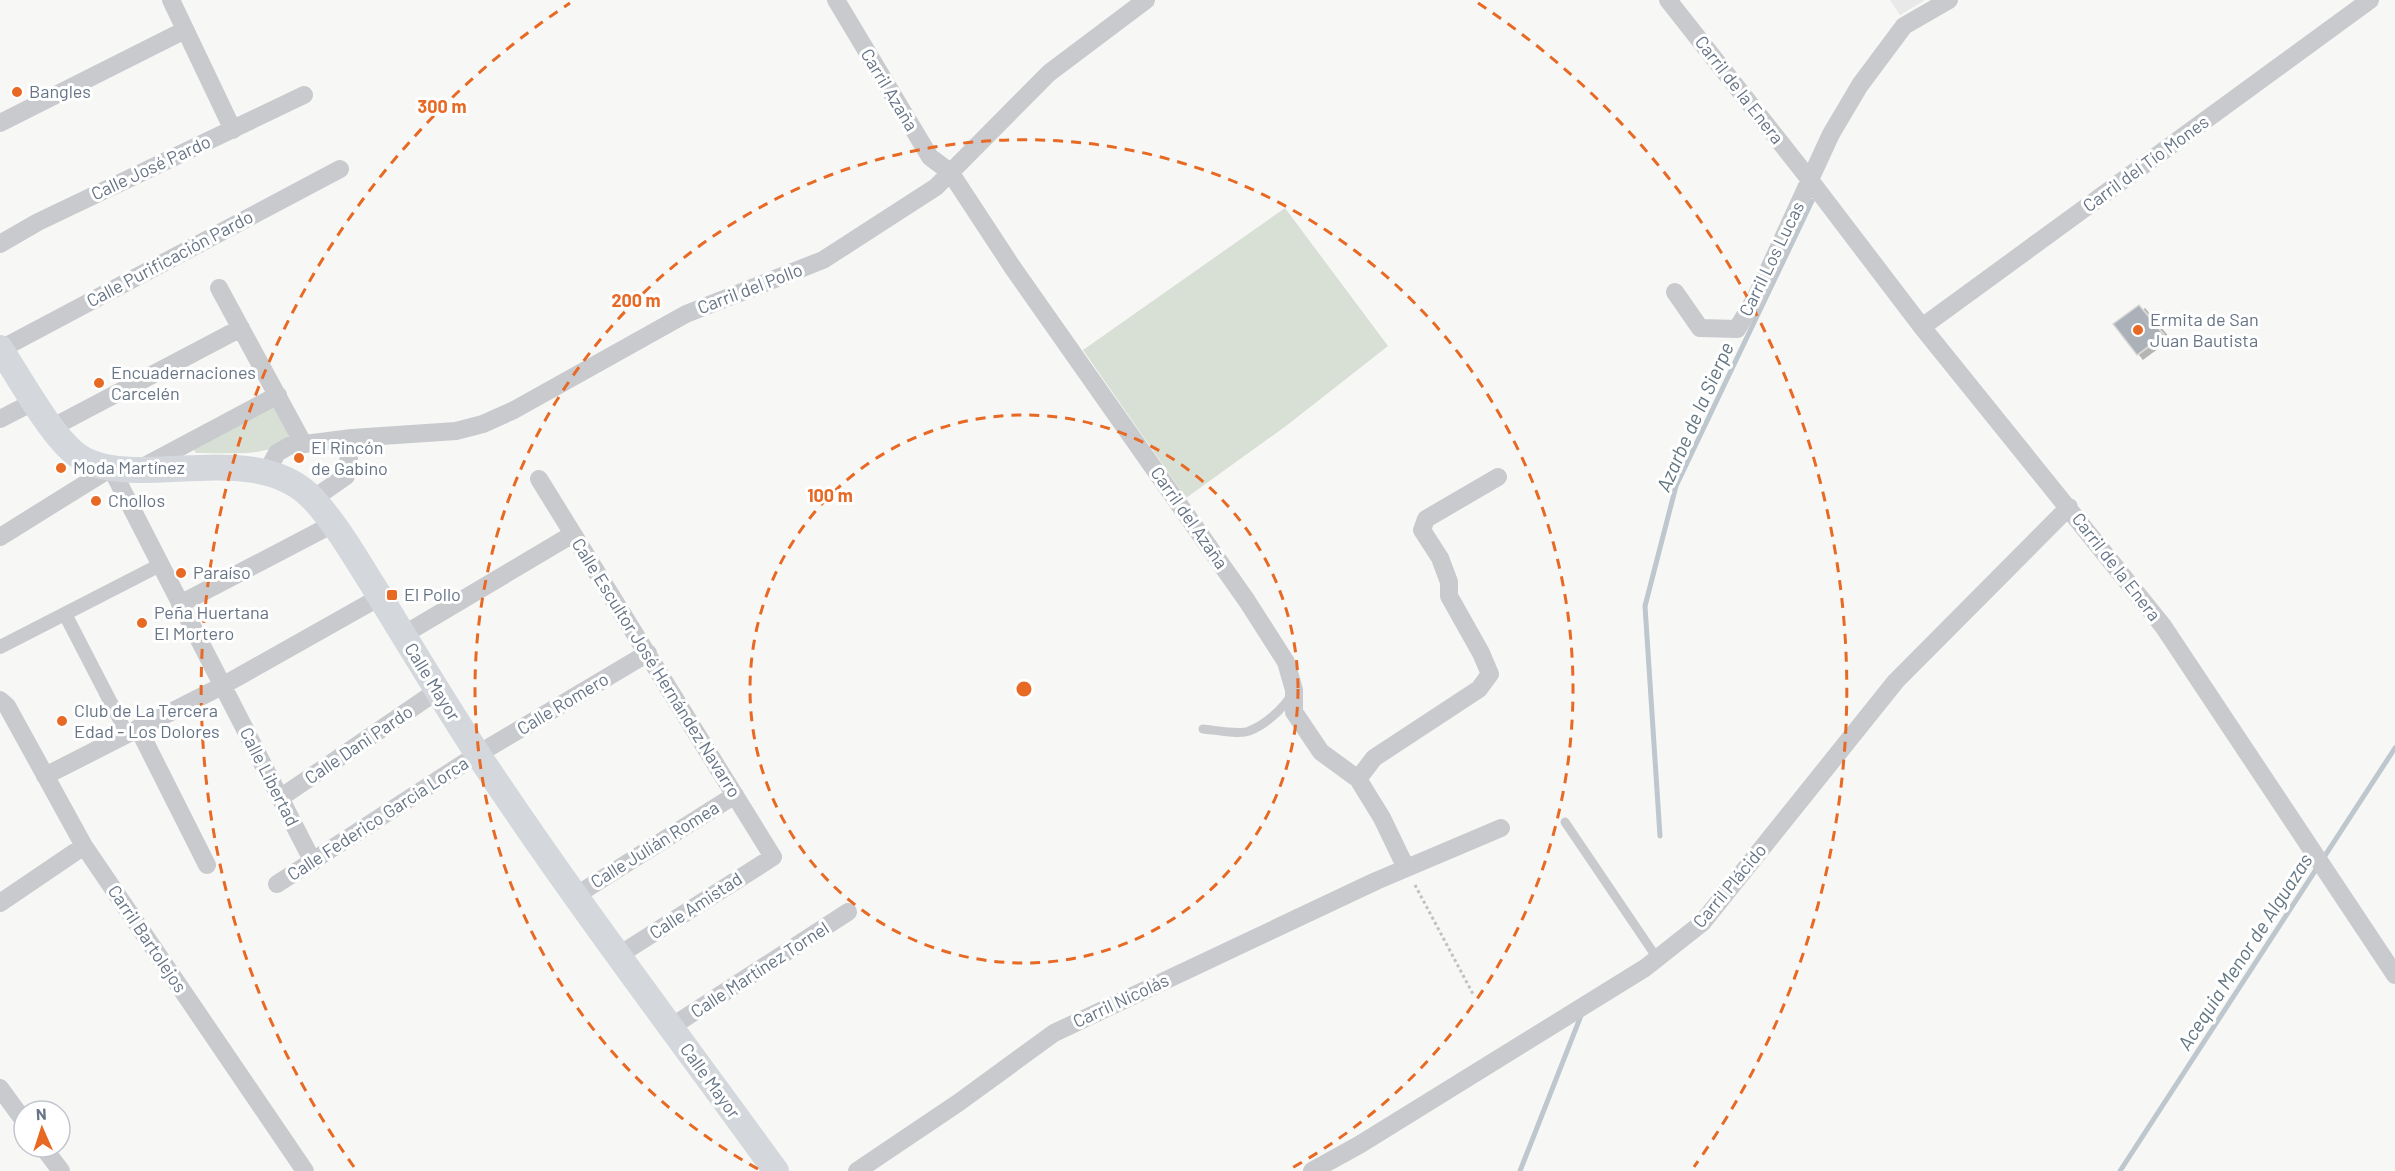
<svg xmlns="http://www.w3.org/2000/svg" width="2395" height="1171" viewBox="0 0 2395 1171" font-family="Barlow,sans-serif">
<defs>
<filter id="shadow"><feDropShadow dx="6" dy="4" stdDeviation="0" flood-color="#0004"/></filter>
</defs>
<rect width="100%" height="100%" fill="#f7f8f5"/>
<path fill="#e8e9e8" d="M1890 0H1925L1900 15Z"/>
<path fill="#d8dfd5" d="M1285 208 1388 346 1286 426 1186 498 1083 350Z
M276 404 291 432C281 460 221 452 196 453L194 450Z"/>
<g fill="none" stroke-linecap="round" stroke-linejoin="round">
<path stroke="#bec7cd" stroke-width="5" d="M1660 836 1645 606 1676 486 1812 201
M1520 1171 1582 1013
M2120 1171 2395 748"/>
</g>
<path fill="#abb1b9" stroke="#d9d9d7" stroke-width="1.5" filter="url(#shadow)" d="M2139 305 2164 335 2137 355 2113 324Z"/>
<g fill="none" stroke-linecap="round" stroke-linejoin="round">
<path stroke="#bfc1c3" stroke-width="3" stroke-dasharray="3 3" stroke-linecap="butt" d="M1415 885 1473 994"/>
<path stroke="#c8cace" stroke-width="9" d="M1203 729C1214 730 1240 735 1249 731 1265 725 1283 709 1292 694
M1565 822 1657 958"/>
<path stroke="#c8cace" stroke-width="14" d="M65 614 127 734
M0 647 160 565"/>
<path stroke="#c8cace" stroke-width="18" d="M171 0 233 130
M836 0 930 157 950 172 1013 268 1247 601 1286 662 1294 690V712L1321 752 1358 779 1382 818 1406 868
M1668 0 1810 180 1922 327 2163 626 2395 975
M0 123 185 30
M0 244 38 222 304 95
M219 288 303 443
M1675 292 1700 328 1737 329 1755 299 1831 134 1860 85 1904 26 1949 0
M1922 327 2370 0
M1 349 340 169
M0 419 35 401
M53 427 241 328
M141 468 278 395
M266 473 277 453 289 446 352 438 456 431 483 424 514 410 686 314 823 260 936 187 1049 73 1146 0
M539 479 773 857 619 955
M313 499 346 476 352 438
M0 537 111 468 313 862
M180 604 333 524
M403 635 573 534
M0 700 7 706 84 846 305 1171
M138 728 207 865
M45 776 222 686 380 597
M1358 779 1374 758 1479 689 1490 674 1481 653 1449 596V582L1440 558 1422 530 1426 519 1498 477
M280 798 437 691
M277 884 478 754 648 653
M575 896 735 795
M0 903 84 846
M671 1027 848 912
M0 1088 24 1121
M43 1147 61 1171
M857 1171 958 1103 1054 1033 1376 881 1501 828
M1312 1171 1359 1145 1645 968 1702 923 1896 681 2069 507"/>
<path stroke="#d4d8dd" stroke-width="26" d="M0 348C19 377 51 436 77 455 93 467 114 469 134 470 191 472 269 452 313 499 337 525 355 557 374 587 409 644 443 701 479 756 573 898 676 1033 776 1171"/>
</g>
<g fill="none" stroke="#e86924" stroke-width="3" stroke-dasharray="10 8">
<circle cx="1024" cy="689" r="274"/>
<path d="M758 1169A549 549 0 1 1 1290 1169"/>
<path d="M354 1167A823 823 0 0 1 570 3M1478 3A823 823 0 0 1 1694 1167"/>
</g>
<g fill="#e86924" stroke="#fff" stroke-width="2">
<circle cx="17" cy="92" r="6"/>
<circle cx="2138" cy="330" r="6"/>
<circle cx="99" cy="383" r="6"/>
<circle cx="299" cy="458" r="6"/>
<circle cx="61" cy="468" r="6"/>
<circle cx="96" cy="501" r="6"/>
<circle cx="181" cy="573" r="6"/>
<rect x="386" y="589" width="12" height="12" rx="3"/>
<circle cx="142" cy="623" r="6"/>
<circle cx="62" cy="721" r="6"/>
</g>
<g text-anchor="middle" stroke-width="6" stroke-linejoin="round" paint-order="stroke">
<g font-size="18" fill="#667486" stroke="#fff">
<text transform="translate(889 90) rotate(59)" y="6">Carril Azaña</text>
<text transform="translate(1739 90) rotate(52)" y="6">Carril de la Enera</text>
<text transform="translate(2146 164) rotate(-36)" y="6">Carril del Tío Mones</text>
<text transform="translate(151 168) rotate(-25)" y="6">Calle José Pardo</text>
<text transform="translate(170 259) rotate(-28)" y="6">Calle Purificación Pardo</text>
<text transform="translate(1772 259) rotate(-64)" y="6">Carril Los Lucas</text>
<text transform="translate(750 289) rotate(-21)" y="6">Carril del Pollo</text>
<text transform="translate(1189 518) rotate(55)" y="6">Carril del Azaña</text>
<text transform="translate(2116 567) rotate(52)" y="6">Carril de la Enera</text>
<text transform="translate(656 668) rotate(58)" y="6">Calle Escultor José Hernández Navarro</text>
<text transform="translate(432 682) rotate(58)" y="6">Calle Mayor</text>
<text transform="translate(563 704) rotate(-31)" y="6">Calle Romero</text>
<text transform="translate(359 745) rotate(-34)" y="6">Calle Dani Pardo</text>
<text transform="translate(269 777) rotate(63)" y="6">Calle Libertad</text>
<text transform="translate(378 819) rotate(-33)" y="6">Calle Federico García Lorca</text>
<text transform="translate(655 845) rotate(-32)" y="6">Calle Julián Romea</text>
<text transform="translate(1730 886) rotate(-50)" y="6">Carril Plácido</text>
<text transform="translate(696 906) rotate(-33)" y="6">Calle Amistad</text>
<text transform="translate(147 939) rotate(56)" y="6">Carril Bartolejos</text>
<text transform="translate(760 970) rotate(-33)" y="6">Calle Martínez Tornel</text>
<text transform="translate(1121 1001) rotate(-25)" y="6">Carril Nicolás</text>
<text transform="translate(710 1081) rotate(54)" y="6">Calle Mayor</text>
</g>
<g font-size="18" fill="#667486" stroke="#fff" text-anchor="start">
<text x="29" y="98">Bangles</text>
<text x="2150" y="326">Ermita de San<tspan x="2150" dy="21">Juan Bautista</tspan></text>
<text x="111" y="379">Encuadernaciones<tspan x="111" dy="21">Carcelén</tspan></text>
<text x="311" y="454">El Rincón<tspan x="311" dy="21">de Gabino</tspan></text>
<text x="73" y="474">Moda Martínez</text>
<text x="108" y="507">Chollos</text>
<text x="193" y="579">Paraíso</text>
<text x="404" y="601">El Pollo</text>
<text x="154" y="619">Peña Huertana<tspan x="154" dy="21">El Mortero</tspan></text>
<text x="74" y="717">Club de La Tercera<tspan x="74" dy="21">Edad - Los Dolores</tspan></text>
</g>
<g font-size="20" font-style="italic" fill="#627683" stroke="#fff">
<text transform="translate(1695 417) rotate(-66)" y="7">Azarbe de la Sierpe</text>
<text transform="translate(2245 952) rotate(-57)" y="7">Acequia Menor de Alguazas</text>
</g>
</g>
<circle cx="1024" cy="689" r="9" fill="#e86924" stroke="#fff" stroke-width="3"/>
<g font-size="18" text-anchor="middle" font-weight="bold" fill="#e86924" stroke="#fff" stroke-width="6" stroke-linejoin="round" paint-order="stroke">
<text x="442" y="113">300 m</text>
<text x="636" y="307">200 m</text>
<text x="830" y="502">100 m</text>
</g>
<g transform="translate(42 1129) rotate(357)"><circle r="28" fill="#ffffff" stroke="#c2c7cf" stroke-width="1.5"/>
<path d="M0-4.5L10 22L0 15L-10 22Z" fill="#e86924"/>
<text y="-9" font-size="16" font-weight="bold" text-anchor="middle" fill="#667486">N</text>
</g>
</svg>
